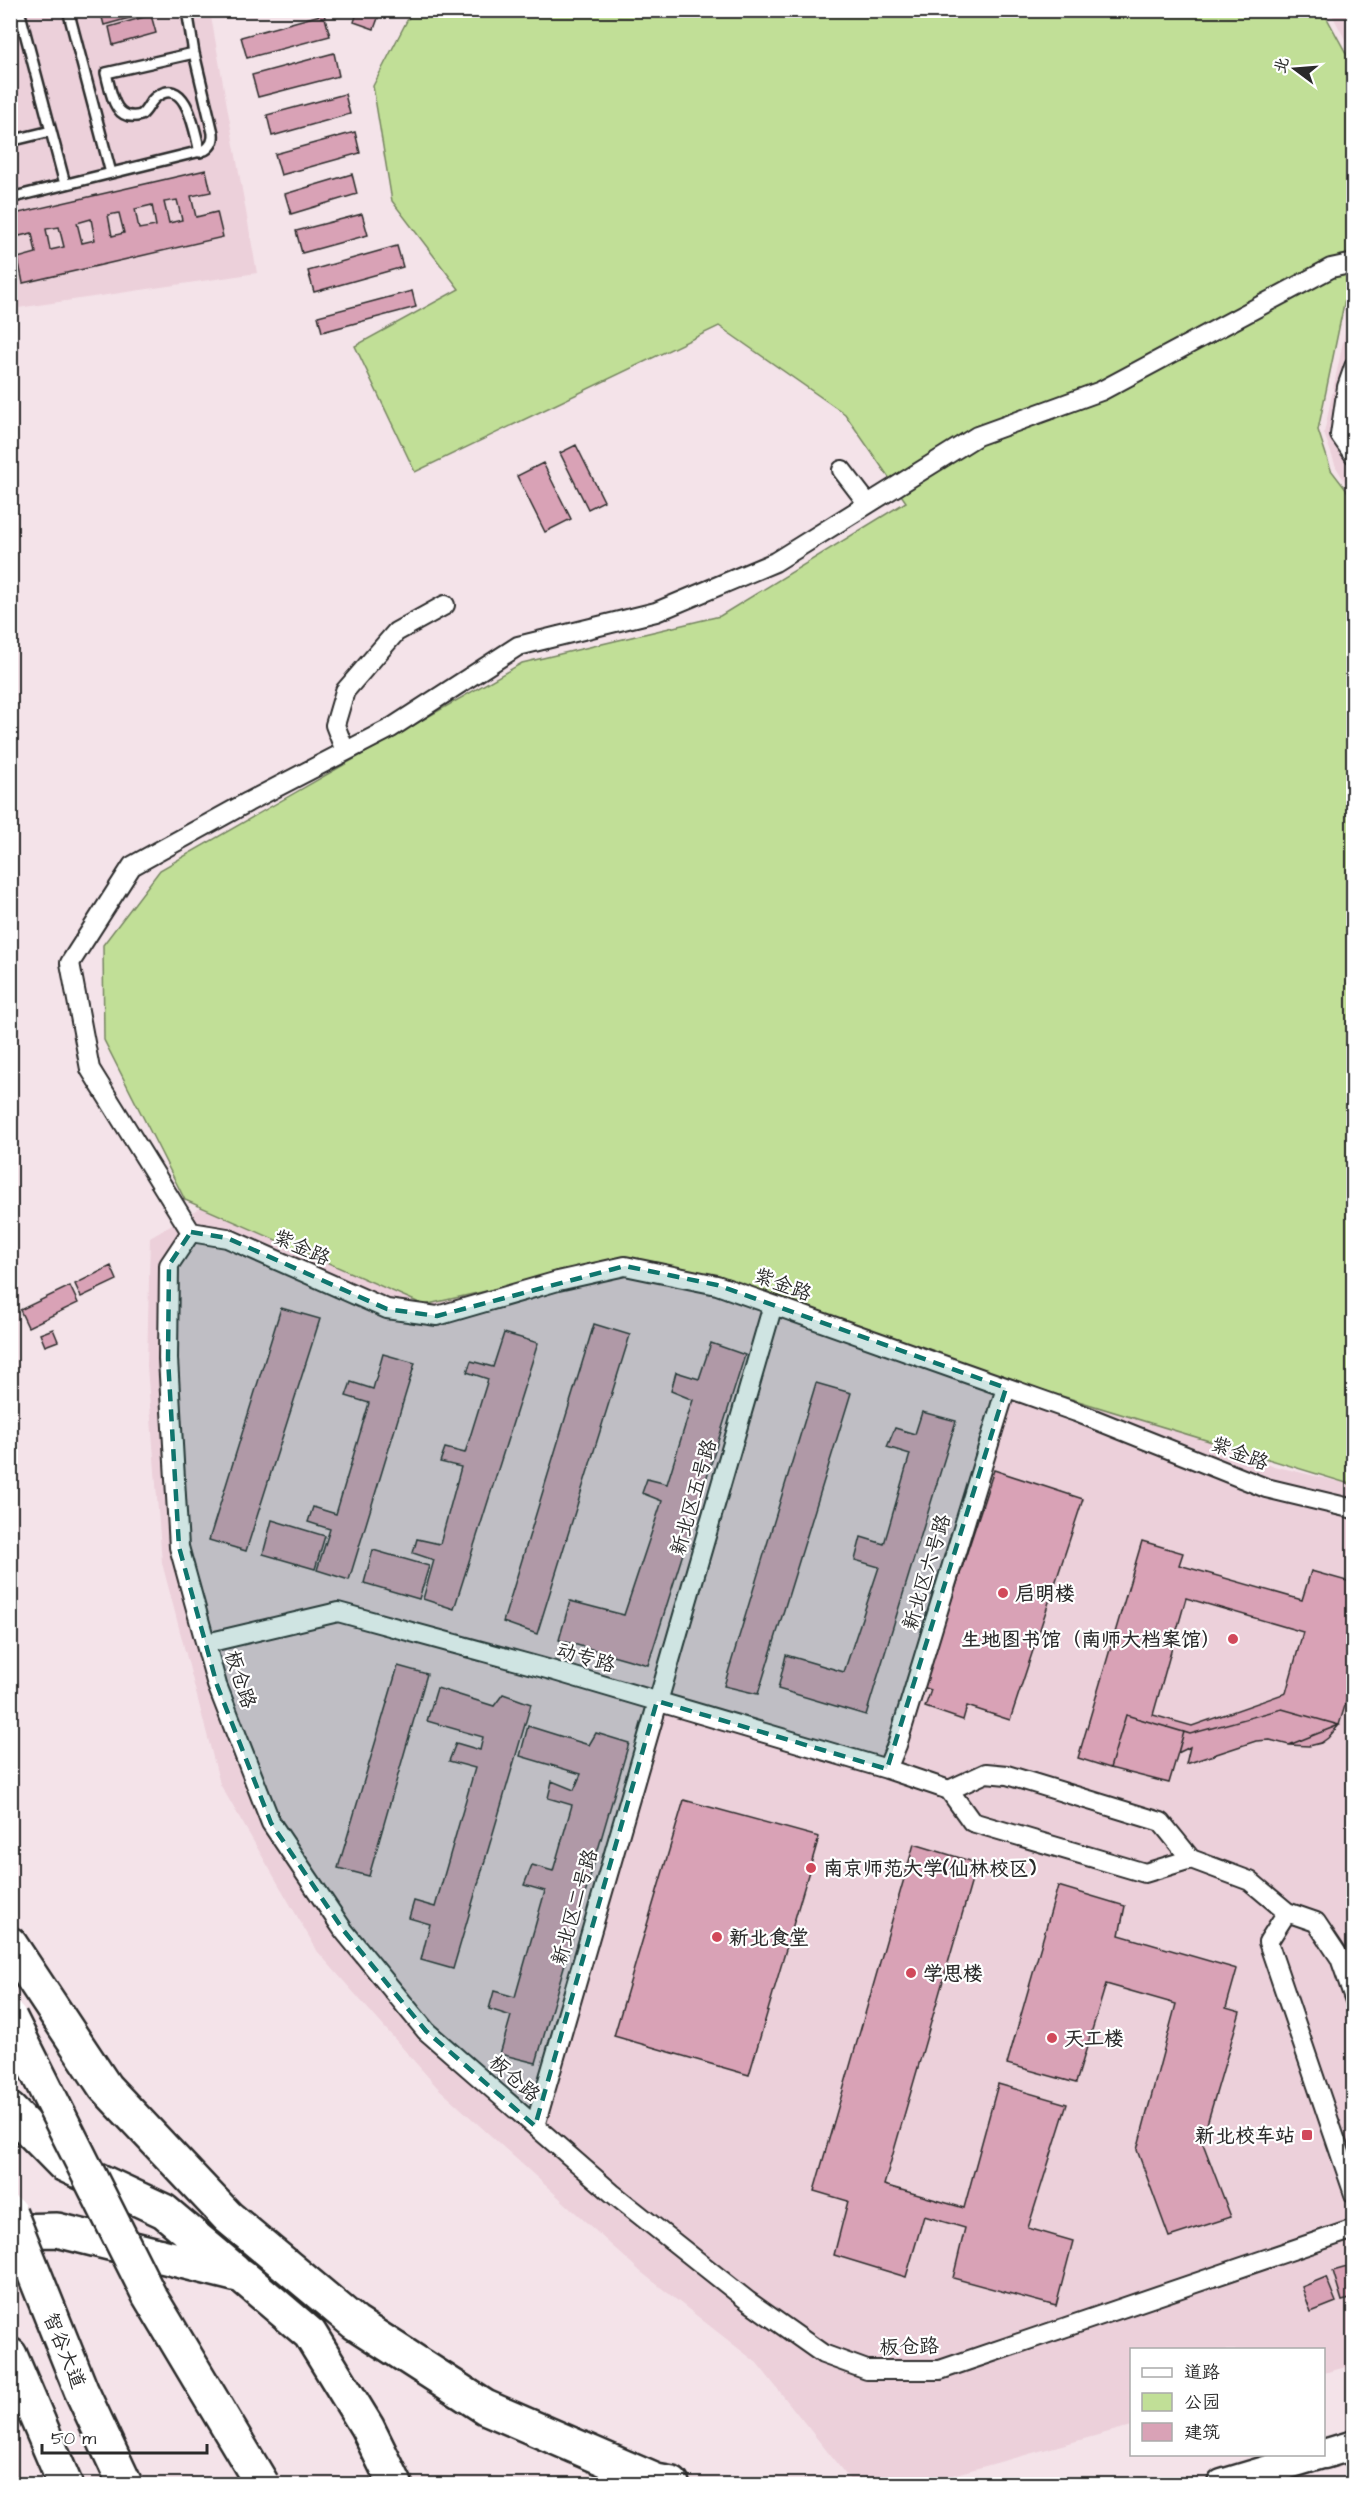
<svg xmlns="http://www.w3.org/2000/svg" width="1364" height="2495" viewBox="0 0 1364 2495" font-family="'Architects Daughter','LXGW WenKai TC',sans-serif">
<rect width="100%" height="100%" fill="#f4e3e9"/>
<filter id="ink" filterUnits="userSpaceOnUse"><feTurbulence type="fractalNoise" baseFrequency=".0167" numOctaves="2"/><feDisplacementMap in="SourceGraphic" scale="12" xChannelSelector="R" yChannelSelector="G"/><feConvolveMatrix kernelMatrix="1 2 1 2 8 2 1 2 1" color-interpolation-filters="sRGB"/></filter>
<g filter="url(#ink)">
<path fill="#ecd0da" d="M10 11H210L257 273 11 309Z
M1330 11H1353V54Z
M1353 294V495L1336 467 1324 433Z
M212 1201 625 1231 964 1335 1257 1462 1353 1485V2365L1324 2373V2350H1132L1131 2426 949 2476 850 2480 757 2363 641 2272 437 2087 318 1952 220 1784 162 1563 147 1366 150 1237Z"/>
<path fill="#c1df97" stroke="#768561" stroke-width="1.5" d="M412 11H1323L1354 68 1353 260 1318 430 1331 470 1354 500 1353 1485 620 1261 424 1305 185 1200 104 1040 103 945 160 870 522 663 720 616 906 502 845 414 719 326 415 472 355 346 459 289 392 201 373 86Z"/>
<path fill="#d9a2b6" stroke="#2b2b2b" stroke-width="1.5" fill-rule="evenodd" d="M100 10H131L133 17 104 25Z
M358 10H381L374 29 354 22Z
M324 14 330 36 247 58 241 37Z
M151 15 156 33 113 45 109 27Z
M334 53 339 76 258 97 252 75Z
M345 94 350 114 272 136 267 115Z
M355 132 360 153 281 175 275 154Z
M206 170 211 192 191 196 196 217 217 212 223 237 23 283 18 258 36 253 32 233 15 237 10 215ZM177 200 182 220 169 223 164 202ZM152 205 156 226 139 229 135 209ZM119 213 124 233 112 236 108 215ZM91 219 95 240 82 243 77 223ZM59 227 64 247 50 250 46 229Z
M352 174 357 194 291 214 285 194Z
M362 214 368 235 302 253 296 231Z
M397 246 403 267 314 292 308 271Z
M412 291 416 307 322 332 318 316Z
M576 445 604 501 588 509 560 453Z
M543 463 571 519 545 532 517 476Z
M13 1236 16 1252 13 1253V1256L10 1257V1237Z
M111 1266 117 1280 81 1297 75 1284Z
M70 1286 78 1303 28 1327 20 1310Z
M281 1308 320 1319 246 1551 209 1540Z
M594 1324 630 1335 537 1634 503 1622Z
M53 1329 58 1341 45 1346 40 1334Z
M504 1333 538 1343 454 1609 423 1599 434 1560 413 1553 417 1539 440 1544 461 1467 440 1462 445 1448 465 1453 488 1379 467 1372 471 1361 493 1367Z
M711 1343 745 1355 648 1665 559 1640 570 1601 624 1615 662 1501 642 1493 647 1479 667 1484 693 1400 671 1391 676 1372 699 1379Z
M383 1354 415 1363 349 1580 317 1570 330 1529 308 1522 313 1507 336 1514 369 1403 346 1396 351 1382 373 1389Z
M816 1383 851 1393 758 1694 724 1686Z
M922 1412 956 1421 866 1715 778 1689 786 1655 844 1672 879 1567 855 1560 861 1537 884 1544 910 1454 887 1447 895 1428 915 1434Z
M994 1470 1083 1499 1010 1720 967 1706 963 1720 925 1707 931 1690 923 1687Z
M272 1520 325 1536 315 1569 263 1554Z
M1142 1541 1183 1553 1179 1565 1302 1600 1311 1571 1354 1583V1677L1339 1725 1282 1709 1190 1734 1126 1715 1110 1768 1078 1758Z
M373 1550 429 1566 419 1599 364 1583Z
M1186 1598 1303 1632 1286 1693 1192 1726 1153 1715Z
M398 1666 427 1674 369 1876 338 1868Z
M437 1688 494 1706 503 1694 531 1704 453 1969 421 1960 430 1924 409 1918 414 1901 435 1907 475 1768 449 1761 456 1743 480 1750 483 1737 427 1721Z
M1282 1709 1339 1725 1289 1745 1270 1740 1256 1741 1186 1764 1190 1747 1178 1753 1184 1732 1190 1734Z
M1126 1715 1184 1732 1169 1783 1110 1768Z
M1339 1725 1328 1738 1321 1743 1309 1746 1289 1745Z
M528 1726 589 1745 596 1733 629 1743 536 2063 500 2054 511 2016 489 2009 494 1991 515 1997 545 1891 524 1885 532 1865 553 1871 572 1805 548 1798 552 1781 574 1790 581 1774 520 1756Z
M684 1800 819 1837 749 2075 614 2036Z
M914 1844 977 1863 884 2185 964 2208 998 2084 1067 2104 1028 2228 1073 2241 1056 2306 953 2278 965 2228 924 2216 906 2277 834 2255 848 2201 814 2191Z
M1058 1886 1125 1906 1119 1935 1237 1969 1226 2008 1240 2012 1202 2141 1231 2217 1169 2237 1137 2150 1176 2004 1106 1984 1076 2083 1007 2064Z
M1354 2265V2298L1342 2301 1333 2271Z
M1326 2277 1336 2302 1311 2312 1302 2287Z"/>
<g fill="none" stroke-linecap="round" stroke-linejoin="round">
<g stroke="#2b2b2b" stroke-width="14">
<path id="lane" d="M19 10 65 184
M68 10 111 173
M194 53 106 73C111 92 114 123 141 115 148 110 149 102 156 97 187 74 195 134 200 152
M10 141 51 131
M10 198 205 150C211 146 214 141 213 133L194 53 187 10"/>
</g>
<g stroke="#2b2b2b" stroke-width="22">
<path id="street" d="M1354 367 1347 387 1340 435 1354 455
M842 470 868 504
M345 751 335 725 345 691 396 632 445 605
M191 1232 169 1265 168 1359 179 1547 217 1685 271 1823 344 1931 426 2031 612 2193 748 2301 823 2354 867 2370H940L1354 2229
M191 1232 90 1069 70 963 132 866 248 802 391 728 518 646 656 612 775 562 977 436 1101 391 1331 268 1354 263
M191 1232 227 1238 387 1309 437 1316 558 1281 625 1266 717 1285 1076 1412 1266 1488 1354 1509
M207 1643 338 1612 551 1670 887 1769 949 1790
M887 1769 897 1745 1006 1388
M949 1790 986 1773 1007 1775 1161 1822 1191 1859
M949 1790 972 1822 1145 1873 1191 1859
M1191 1859 1250 1881 1287 1912 1316 1922 1340 1958 1354 1998
M1287 1912 1268 1942 1354 2194
M535 2126 773 1305"/>
</g>
<g stroke="#2b2b2b" stroke-width="33">
<path id="primary" d="M1324 2454 1354 2445
M1222 2484 1322 2454"/>
</g>
<g stroke="#2b2b2b" stroke-width="38">
<path id="highway" d="M10 1944 105 2087 228 2217 355 2323 485 2407 656 2481 672 2484
M10 2110 63 2164 164 2211 234 2270
M10 2231 57 2230 242 2276 310 2334 367 2427 395 2484
M10 2355 65 2484"/>
</g>
<use href="#lane" stroke="#fff" stroke-width="9"/>
<use href="#street" stroke="#fff" stroke-width="18"/>
<use href="#primary" stroke="#fff" stroke-width="28"/>
<use href="#highway" stroke="#fff" stroke-width="33"/>
<g stroke="#2b2b2b" stroke-width="38" stroke-linecap="butt">
<path id="highway-bridge" d="M10 2018 149 2295 262 2484
M10 2213 81 2390 125 2484"/>
</g>
<use href="#highway-bridge" stroke="#fff" stroke-width="33"/>
</g>
</g>
<path fill="#0f766e" fill-opacity="0.2" stroke="#0f766e" stroke-width="4.5" stroke-dasharray="12 8" stroke-linejoin="round" d="M191 1232 227 1238 387 1309 437 1316 625 1266 717 1285 1006 1388 887 1769 657 1701 535 2126 426 2031 344 1931 271 1823 217 1685 179 1547 168 1359 169 1265Z"/>
<g fill="#d1495b" stroke="#fff" stroke-width="2">
<circle cx="1003" cy="1593" r="6"/>
<circle cx="1233" cy="1639" r="6"/>
<circle cx="811" cy="1868" r="6"/>
<circle cx="717" cy="1937" r="6"/>
<circle cx="911" cy="1973" r="6"/>
<circle cx="1052" cy="2038" r="6"/>
<rect x="1301" y="2129" width="12" height="12" rx="3"/>
</g>
<g text-anchor="middle" stroke-width="4.5" stroke-linejoin="round" paint-order="stroke">
<g font-size="20" fill="#2b2b2b" stroke="#fff">
<text transform="translate(302 1247) rotate(24)" y="7">紫金路</text>
<text transform="translate(783 1284) rotate(20)" y="7">紫金路</text>
<text transform="translate(1240 1453) rotate(21)" y="7">紫金路</text>
<text transform="translate(693 1497) rotate(-74)" y="7">新北区五号路</text>
<text transform="translate(926 1572) rotate(-73)" y="7">新北区六号路</text>
<text transform="translate(586 1657) rotate(16)" y="7">动专路</text>
<text transform="translate(241 1679) rotate(72)" y="7">板仓路</text>
<text transform="translate(574 1907) rotate(-74)" y="7">新北区二号路</text>
<text transform="translate(515 2078) rotate(41)" y="7">板仓路</text>
<text transform="translate(909 2346) rotate(-2)" y="7">板仓路</text>
<text transform="translate(65 2350) rotate(68)" y="7">智谷大道</text>
</g>
<g font-size="20" font-weight="bold" fill="#2b2b2b" stroke="#fff" text-anchor="start">
<text x="1015" y="1600">启明楼</text>
<text x="1221" y="1646" text-anchor="end">生地图书馆（南师大档案馆）</text>
<text x="823" y="1875">南京师范大学(仙林校区)</text>
<text x="729" y="1944">新北食堂</text>
<text x="923" y="1980">学思楼</text>
<text x="1064" y="2045">天工楼</text>
<text x="1295" y="2142" text-anchor="end">新北校车站</text>
</g>
</g>
<rect width="1364" height="2495" fill="none" stroke="#fff" stroke-width="36"/>
<rect x="18" y="18" width="1328" height="2459" fill="none" stroke="#2b2b2b" stroke-width="2" filter="url(#ink)"/>
<rect x="1130" y="2348" width="195" height="108" fill="#ffffff" stroke="#aaaaaa" stroke-width="1.5"/>
<rect x="1142" y="2368" width="30" height="9" fill="#ffffff" stroke="#aaaaaa" stroke-width="1.5"/>
<text x="1184" y="2378" font-size="18" fill="#2b2b2b">道路</text>
<rect x="1142" y="2393" width="30" height="18" fill="#c1df97" stroke="#aaaaaa" stroke-width="1.5"/>
<text x="1184" y="2408" font-size="18" fill="#2b2b2b">公园</text>
<rect x="1142" y="2423" width="30" height="18" fill="#d9a2b6" stroke="#aaaaaa" stroke-width="1.5"/>
<text x="1184" y="2438" font-size="18" fill="#2b2b2b">建筑</text>
<g transform="translate(1295 69) rotate(286)" stroke="#ffffff" stroke-width="4.5" paint-order="stroke">
<path d="M0-4.5L10 22L0 15L-10 22Z" fill="#2b2b2b"/>
<text y="-9" font-size="16" font-weight="bold" text-anchor="middle" fill="#2b2b2b">北</text>
</g>
<path d="M42 2444v9h165v-9" fill="none" stroke="#2b2b2b" stroke-width="3"/>
<text x="51" y="2444" font-size="18" fill="#2b2b2b" stroke="#ffffff" stroke-width="4.5" paint-order="stroke">50 m</text>
</svg>
